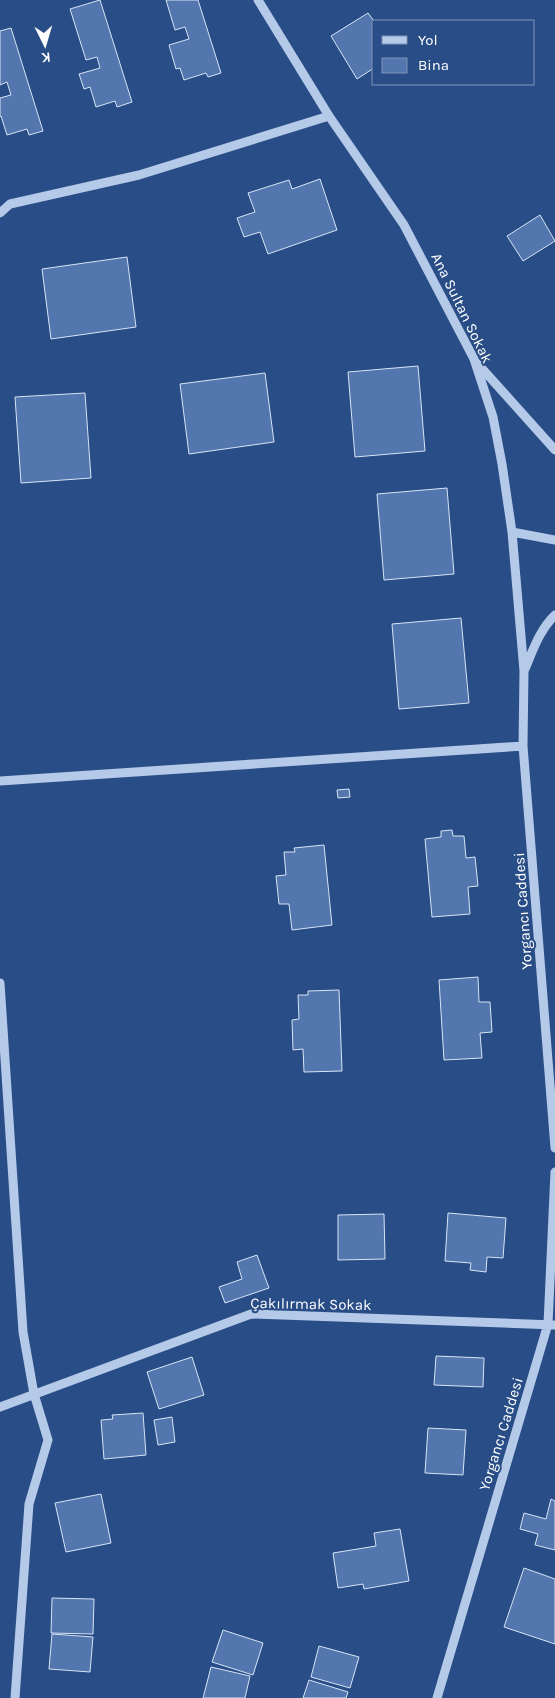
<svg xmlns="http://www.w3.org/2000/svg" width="555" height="1698" viewBox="0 0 555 1698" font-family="Karla,sans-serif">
<rect width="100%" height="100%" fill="#294d86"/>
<path fill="#5276ad" stroke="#d8e4f6" d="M100 0 132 102 117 107 115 101 96 107 90 87 84 89 79 74 100 68 97 57 86 60 70 9Z
M166 0H198L221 73 208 77 206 73 184 80 180 68 176 69 169 45 189 39 185 27 175 30Z
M368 13 374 21V68L357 79 331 36Z
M11 28 43 131 29 135 27 129 7 135 1 116 0 117V98L11 95 7 82 0 85V31Z
M320 179 337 230 268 254 260 232 244 237 237 218 255 212 248 193 289 180 292 189Z
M540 215 555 241 523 261 507 236Z
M127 257 136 327 51 339 42 269Z
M418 366 425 451 355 457 348 372Z
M265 373 274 442 189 454 180 384Z
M85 393 91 478 21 483 15 397Z
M447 488 454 574 384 580 377 494Z
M461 618 469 703 399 709 392 624Z
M349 789 350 797 338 798 337 790Z
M452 830 453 836H464L466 858 475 857 478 886 468 887 470 914 432 917 425 839 441 837V831Z
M324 845 332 925 292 930 289 904H279L276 876 286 875 284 852H295L294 848Z
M478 977 479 1002H490L492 1032 480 1033 482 1058 444 1060 439 980Z
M339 990 342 1071 304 1072 303 1049 293 1050 292 1020 299 1019 298 995H308V991Z
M448 1213 506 1218 503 1258 487 1257 486 1272 470 1270 471 1263 445 1261Z
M384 1214 385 1259 338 1260V1215Z
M257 1255 269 1288 225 1303 219 1287 242 1279 237 1262Z
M436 1356 484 1358 483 1387 434 1385Z
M192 1357 204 1395 159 1409 147 1372Z
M143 1413 146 1455 104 1459 101 1420 113 1419 112 1415Z
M172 1417 175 1442 158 1445 154 1420Z
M428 1428 466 1430 463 1475 425 1473Z
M101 1494 111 1543 66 1552 55 1503Z
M551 1499 555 1501V1550L535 1545 538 1534 520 1529 524 1513 546 1519Z
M400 1529 409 1581 364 1589 363 1584 338 1588 333 1553 376 1546 374 1533Z
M524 1568 555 1579V1644L504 1627Z
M52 1598 94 1599 93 1634 51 1633Z
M223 1630 263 1643 253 1675 212 1662Z
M52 1634 93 1637 90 1672 49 1669Z
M319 1646 359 1657 350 1688 311 1677Z
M211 1667 250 1676 245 1698H203Z
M309 1680 348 1692 346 1698H303Z"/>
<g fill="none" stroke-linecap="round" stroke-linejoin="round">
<path stroke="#b5c9e8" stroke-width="9" d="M258 0 329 116 404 225 474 359 493 417 502 464 512 532 524 671 523 746 555 1148
M0 213 10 204 139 175 329 116
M477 363 555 450
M512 532 555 540
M525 669C533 650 540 629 555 615
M0 781 523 746
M0 983 23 1332 34 1394 48 1440 29 1504 15 1698
M0 1407 251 1314 555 1325
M437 1698 548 1324 555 1172"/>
</g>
<g text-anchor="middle" stroke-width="4" stroke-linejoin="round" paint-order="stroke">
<g font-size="15" fill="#fff" stroke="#294d86">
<text transform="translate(462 308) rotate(64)" y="5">Ana Sultan Sokak</text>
<text transform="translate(523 911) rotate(-94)" y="5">Yorgancı Caddesi</text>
<text transform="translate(311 1304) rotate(1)" y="5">Çakılırmak Sokak</text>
<text transform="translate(501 1434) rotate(-73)" y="5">Yorgancı Caddesi</text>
</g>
</g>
<rect x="372" y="20" width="162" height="65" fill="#294d86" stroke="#7f94b6"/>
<rect x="382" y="36" width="25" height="8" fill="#b5c9e8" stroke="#7f94b6"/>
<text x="418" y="45" font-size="15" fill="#ffffff">Yol</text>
<rect x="382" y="58" width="25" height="15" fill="#5276ad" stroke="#7f94b6"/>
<text x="418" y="70" font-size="15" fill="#ffffff">Bina</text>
<g transform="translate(45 45) rotate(175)" stroke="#294d86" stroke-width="4" paint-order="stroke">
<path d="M0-4L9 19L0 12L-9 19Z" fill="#ffffff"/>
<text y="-8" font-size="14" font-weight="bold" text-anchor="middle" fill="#ffffff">K</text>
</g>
</svg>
